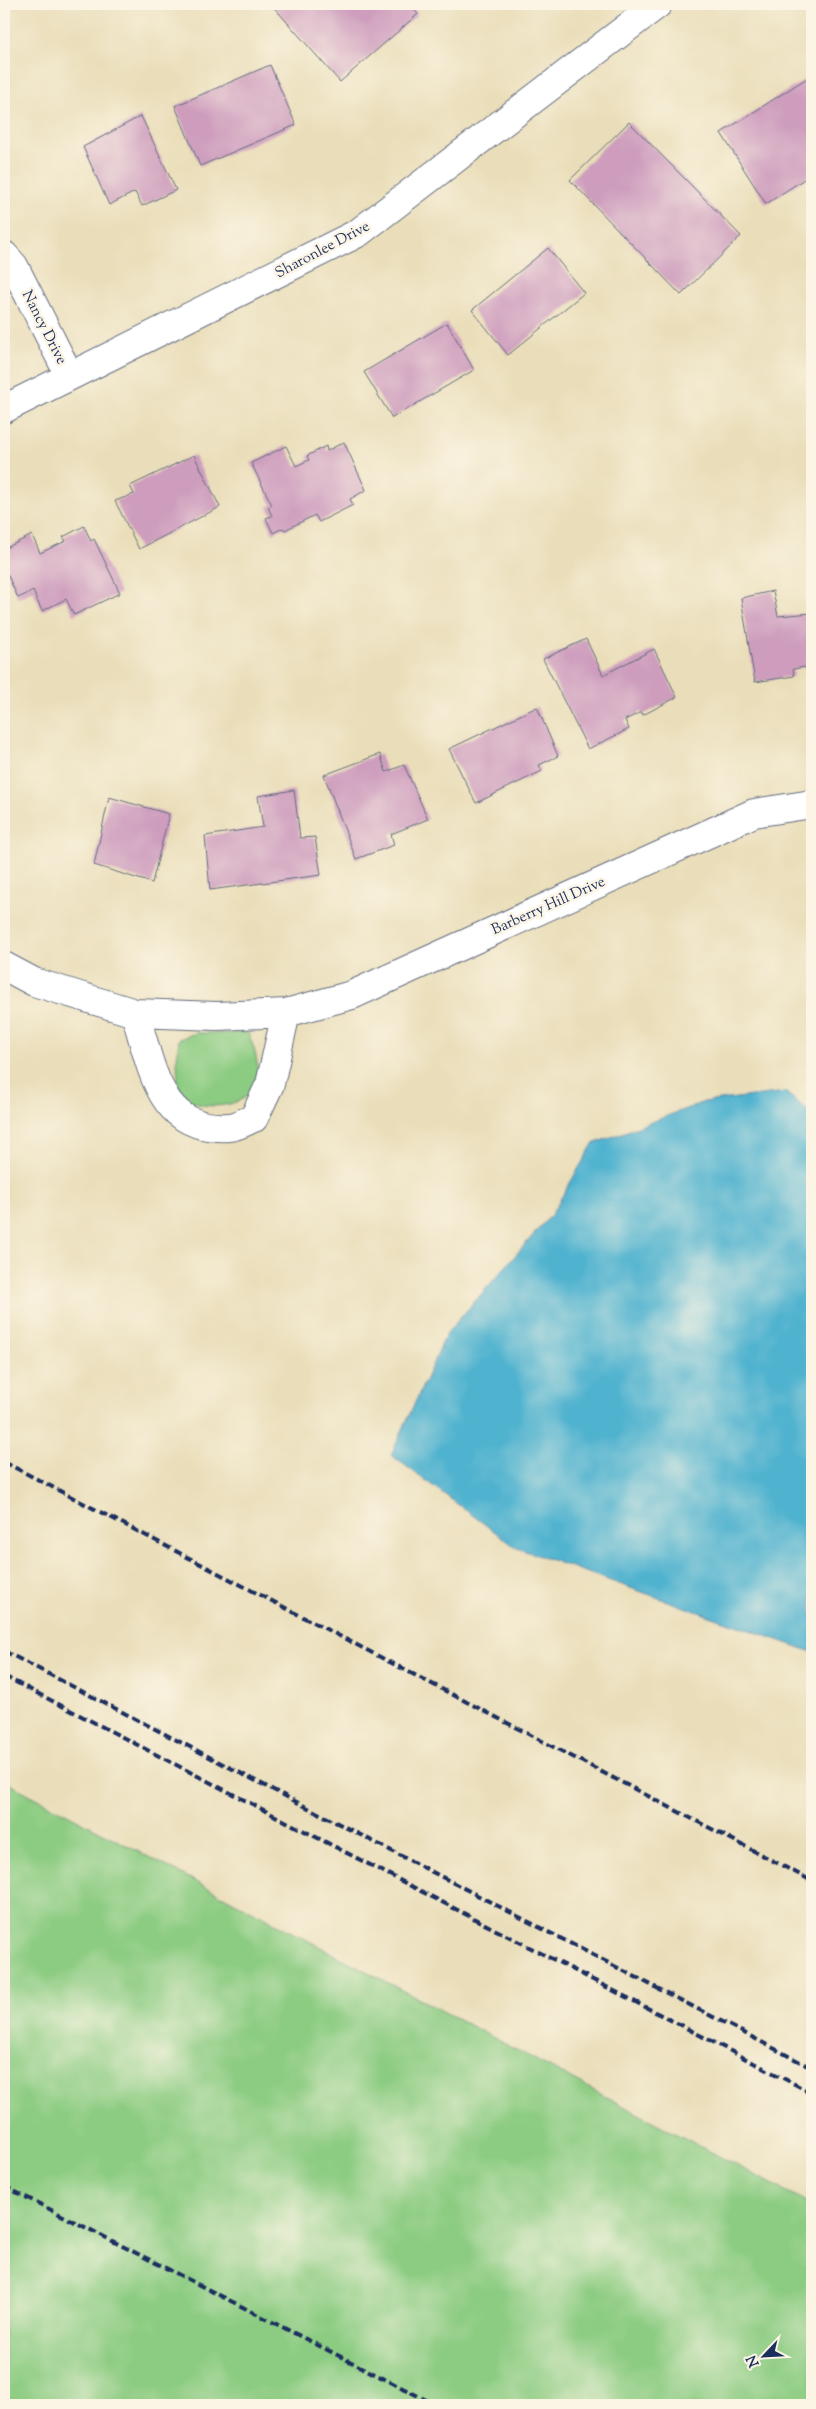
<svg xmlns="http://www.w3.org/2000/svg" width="816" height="2409" viewBox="0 0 816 2409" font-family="'Sorts Mill Goudy',serif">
<rect width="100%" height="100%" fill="#fcf5e5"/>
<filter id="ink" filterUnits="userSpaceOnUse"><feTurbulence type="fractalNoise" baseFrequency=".02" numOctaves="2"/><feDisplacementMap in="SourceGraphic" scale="10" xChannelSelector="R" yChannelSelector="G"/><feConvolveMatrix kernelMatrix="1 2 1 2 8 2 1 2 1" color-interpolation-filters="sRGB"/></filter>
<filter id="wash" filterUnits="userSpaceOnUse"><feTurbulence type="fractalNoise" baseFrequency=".0096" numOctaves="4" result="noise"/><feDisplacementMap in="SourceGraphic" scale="20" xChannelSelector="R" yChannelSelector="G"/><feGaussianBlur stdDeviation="1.12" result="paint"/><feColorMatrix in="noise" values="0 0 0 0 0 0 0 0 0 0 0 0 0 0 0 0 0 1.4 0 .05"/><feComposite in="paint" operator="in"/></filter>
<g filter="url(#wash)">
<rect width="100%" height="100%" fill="#eadeba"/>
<path fill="#8ccc82" stroke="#547e70" d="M196 1033H248C255 1049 261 1068 255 1085 247 1106 211 1110 193 1102 188 1099 183 1093 178 1089L177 1059 179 1039Z
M4 1781 812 2205V2405H4Z"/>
<path fill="#50b2cf" stroke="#367096" d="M785 1092 812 1114V1652L517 1548 391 1455 447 1333 551 1215 593 1144 704 1102Z"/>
<g id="blocks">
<path fill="#ce9dbd" d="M271 4H409L418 14 340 82Z
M270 65 296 125 200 166 175 106Z
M807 78 812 86V174L766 204 721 133Z
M141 116 176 190 142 206 135 192 109 205 83 147Z
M629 122 741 236 681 295 570 180Z
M548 248 584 293 508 355 472 310Z
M447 323 474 370 392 418 364 372Z
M344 442 366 490 350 499 353 505 319 522 315 515 285 530 283 528 273 533 266 518 272 516 268 507 272 505 251 463 286 446 296 466 309 460 307 456 326 446 327 451Z
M194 455 220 507 139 549 115 501 134 494 130 486Z
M84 526 91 541 94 539 120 593 74 615 66 599 42 611 33 591 18 598 4 567V549L32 535 40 553 66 541 63 537Z
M773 591 778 616 812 613V666L793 669 794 676 755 682 741 598Z
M586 639 603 675 654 649 677 697 643 715 641 712 625 720 629 729 588 749 543 659Z
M537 707 558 756 539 765 542 771 476 803 449 749Z
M380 754 386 772 404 765 428 819 391 834 394 845 356 859 324 775Z
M294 790 300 838 315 837 321 875 210 890 205 836 263 827 258 796Z
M109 797 169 814 152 883 94 865Z"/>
</g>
</g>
<g filter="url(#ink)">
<use href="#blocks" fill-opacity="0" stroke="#636c7e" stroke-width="1"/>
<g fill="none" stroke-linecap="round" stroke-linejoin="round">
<g stroke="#636c7e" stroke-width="30">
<path id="street" d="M4 255 14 266 69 375
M4 409 358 233 658 4
M4 966 34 982 135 1013 217 1016 286 1013 352 995 754 813 812 804
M135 1013C152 1066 158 1132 229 1127 237 1127 246 1121 254 1118L270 1084 286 1013"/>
</g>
<use href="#street" stroke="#fff" stroke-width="28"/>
<path stroke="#1b2f5e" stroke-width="4" stroke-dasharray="8 4" stroke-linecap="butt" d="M4 1462 812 1881
M4 1651 812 2068
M4 1676 812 2093
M4 2186 436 2405"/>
</g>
</g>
<g text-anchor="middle" stroke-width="5" stroke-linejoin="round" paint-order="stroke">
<g font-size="15" fill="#1b2f5e" stroke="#fcf5e5">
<text transform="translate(322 249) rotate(-28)" y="5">Sharonlee Drive</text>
<text transform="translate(45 327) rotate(63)" y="5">Nancy Drive</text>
<text transform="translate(548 905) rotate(-24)" y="5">Barberry Hill Drive</text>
</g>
</g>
<rect width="816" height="2409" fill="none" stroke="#fcf5e5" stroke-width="20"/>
<g transform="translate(764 2356) rotate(245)" stroke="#fcf5e5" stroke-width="4" paint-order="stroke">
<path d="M0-4L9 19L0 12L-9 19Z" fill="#1b2f5e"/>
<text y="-8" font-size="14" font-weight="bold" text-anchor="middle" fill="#1b2f5e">N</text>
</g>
</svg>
